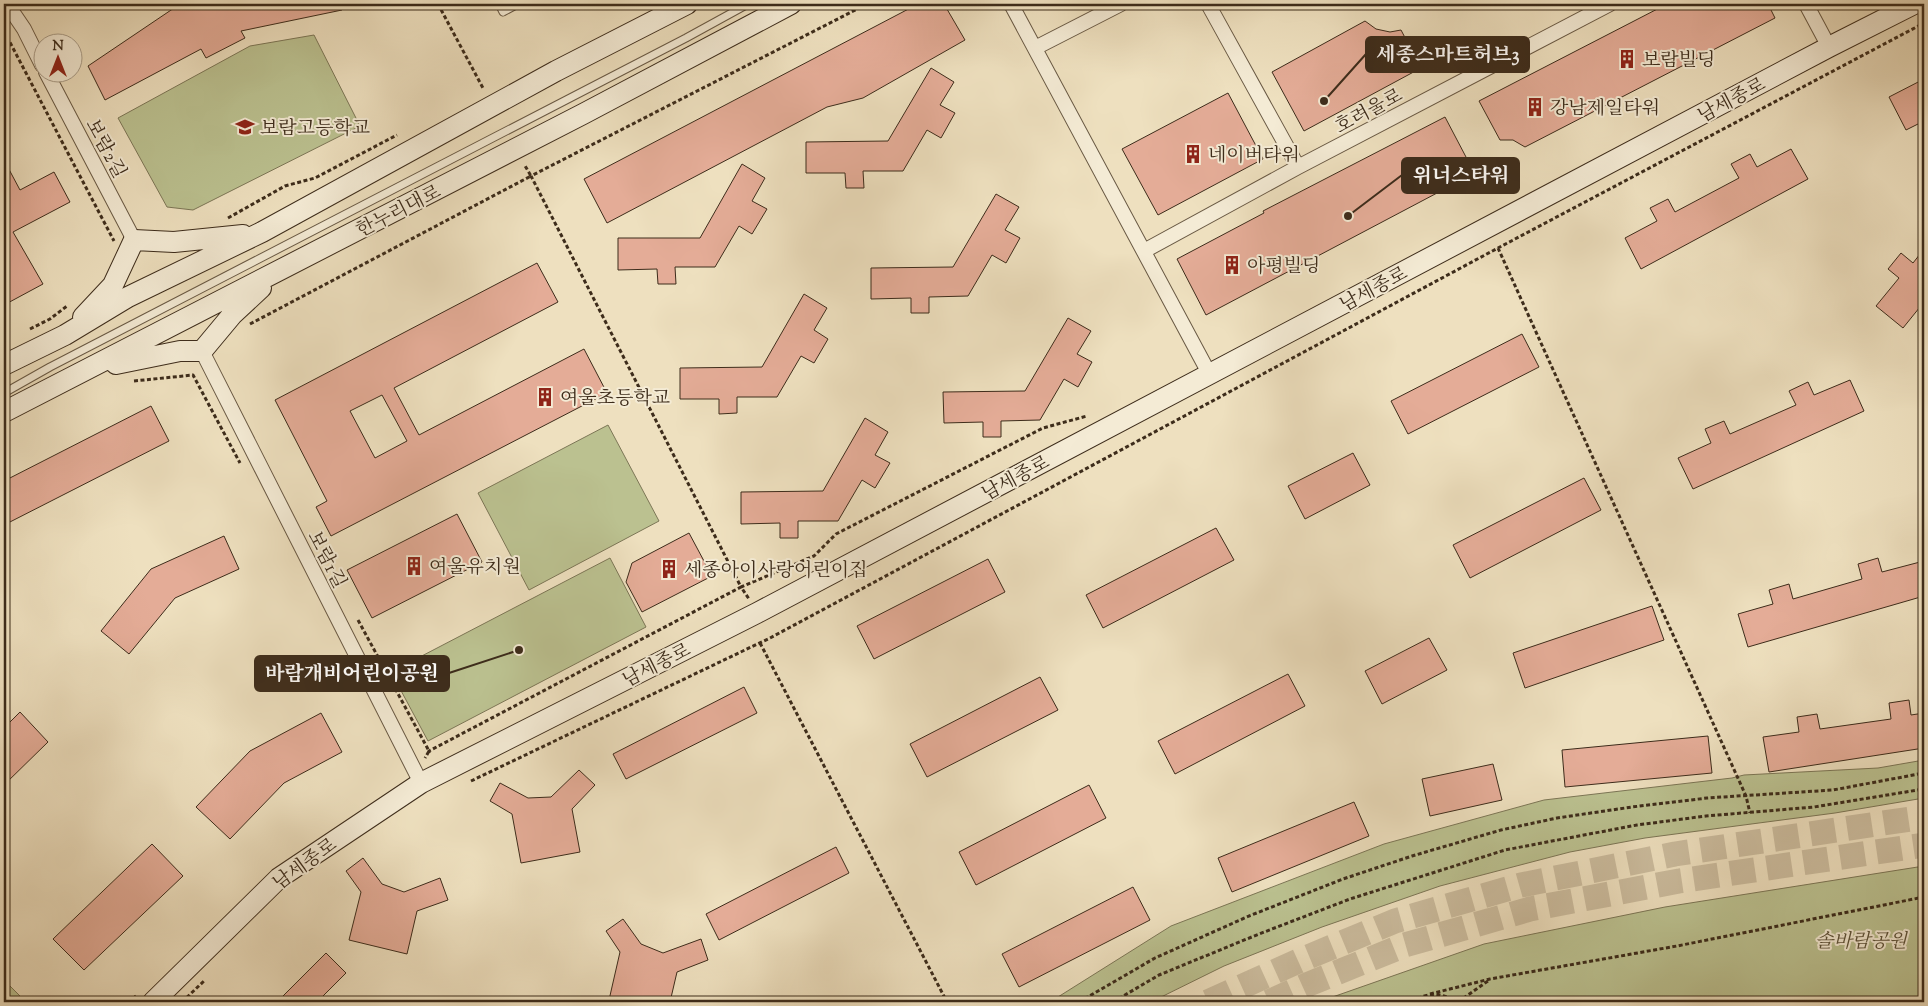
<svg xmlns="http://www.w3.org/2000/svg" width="1928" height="1006" viewBox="0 0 1928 1006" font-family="'Sorts Mill Goudy','Noto Serif KR',serif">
<rect width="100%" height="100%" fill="#eee0bf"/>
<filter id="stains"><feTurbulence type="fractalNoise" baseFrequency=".004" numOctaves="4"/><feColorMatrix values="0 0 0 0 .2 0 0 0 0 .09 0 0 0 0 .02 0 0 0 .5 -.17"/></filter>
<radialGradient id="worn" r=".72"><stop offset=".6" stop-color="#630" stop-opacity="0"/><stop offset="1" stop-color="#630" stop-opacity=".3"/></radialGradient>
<path fill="#bbc190" stroke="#7c7656" d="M314 35 360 126 193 210 167 207 118 118 250 46Z
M608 425 659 521 529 590 478 493Z
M610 558 646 627 428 741 391 672Z
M1924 760V798L1835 813 1645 838 1570 852 1440 886 1322 927 1224 966 1151 1002H1050L1171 926 1384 844 1544 800 1732 778 1744 775 1878 768Z
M1924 866V1002H1323L1324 1000 1484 944 1665 907Z
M4 980 26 1002H4Z"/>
<path fill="#e4ac97" stroke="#3d2c1b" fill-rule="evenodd" d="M180 4H342V10L241 31 245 38 206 58 201 49 105 100 88 66Z
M918 4H944L965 40 863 98 827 107 607 223 584 179Z
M1667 4H1768L1775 18 1525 147 1513 140H1500L1479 101Z
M1365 21 1376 29 1390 32 1401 30 1421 68 1304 131 1272 72Z
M931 68 954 82 940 105 955 113 941 138 927 130 903 171H863L864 188H846L845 173H806V142L888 141Z
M1924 79V121L1906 130 1889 97Z
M1228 93 1263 159 1158 215 1122 149Z
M1445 117 1466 157 1458 171 1456 183 1206 315 1177 259 1264 213 1263 211Z
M1791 149 1808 179 1641 269 1625 238 1657 221 1650 208 1668 199 1675 212 1739 178 1731 164 1750 154 1757 167Z
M4 160 20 190 54 172 70 202 13 232 43 284 4 305Z
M742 164 765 178 752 201 767 209 752 234 739 226 715 267H675L676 284H658L657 269 618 270V238H700Z
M996 194 1019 207 1005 230 1020 238 1006 263 992 255 968 296 929 297V313H911V298L871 299V268L953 267Z
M1924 249V302L1903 328 1876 306 1899 278 1888 269 1901 253 1913 263Z
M537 263 558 302 394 388 419 435 584 349 607 393 331 536 316 507 327 501 275 400ZM382 395 407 441 375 458 350 411Z
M804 294 827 308 814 330 828 339 814 363 801 356 777 397H737V413L719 414V399H680V368L762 367Z
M1068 318 1091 331 1077 354 1092 362 1078 387 1064 379 1040 420 1001 421V437H983V422L944 423 943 392 1025 391Z
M1522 334 1539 367 1408 434 1391 401Z
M1850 380 1864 411 1693 489 1678 458 1711 443 1705 429 1724 421 1730 434 1796 405 1789 391 1808 382 1814 395Z
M151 406 169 441 4 525V481Z
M865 418 888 432 875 455 890 463 875 488 862 480 838 521H798V538H780V523L741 524V492L823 491Z
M1353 453 1370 485 1305 519 1288 486Z
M1584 478 1601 510 1470 578 1453 545Z
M457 514 482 562 372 618 347 570Z
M1216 528 1234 560 1103 628 1086 595Z
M689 533 712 576 642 612 626 582 632 563Z
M224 536 239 569 175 598 129 654 101 631 151 569Z
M1878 558 1882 572 1920 562 1924 577V596L1748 647 1738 614 1773 604 1769 590 1789 584 1793 599 1862 579 1858 564Z
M988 559 1005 592 874 659 857 626Z
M1652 606 1664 640 1525 688 1513 653Z
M1429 638 1447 670 1382 704 1365 671Z
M1288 674 1305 706 1175 774 1158 741Z
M1040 677 1058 710 927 777 910 744Z
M744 687 757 713 626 779 613 754Z
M1909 700 1911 715 1924 713V748L1769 772 1763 737 1799 732 1797 717 1817 714 1820 729 1891 719 1889 703Z
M20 712 48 742 4 785V728Z
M321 713 342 752 284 783 230 839 196 807 250 751Z
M1708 736 1712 773 1565 787 1562 750Z
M1493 764 1502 800 1430 816 1422 779Z
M579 770 595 785 572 809 580 852 521 863 512 814 490 801 500 783 528 798 551 797Z
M1089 785 1106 818 976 885 959 852Z
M1354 802 1369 836 1232 892 1218 858Z
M152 844 183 876 84 970 53 939Z
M836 847 849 873 719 940 706 914Z
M363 858 382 884 404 892 440 878 448 900 417 911 407 954 349 940 361 892 346 871Z
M1133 887 1150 920 1019 987 1002 954Z
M623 919 641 944 663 953 701 939 708 960 677 972 670 1002H618L609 1000 620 952 606 931Z
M326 953 346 973 317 1002H277Z"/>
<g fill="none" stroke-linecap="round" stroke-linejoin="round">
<path stroke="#cbbc9e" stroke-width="25" stroke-dasharray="25 12" stroke-linecap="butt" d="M1208 1002 1303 959 1395 921 1521 885 1675 854 1924 817
M1269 1002 1309 984 1405 945 1530 909 1679 881 1924 845"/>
<g stroke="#695944" stroke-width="9">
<path id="lane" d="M499 4 503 12 518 4
M4 393 50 367 686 38 748 4"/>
</g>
<g stroke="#695944" stroke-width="16">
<path id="street" d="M7 4 24 29 42 65
M1011 4 1210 375
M1208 4 1298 167
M1806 4 1829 47
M1035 48 1121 4
M46 72 134 240
M1144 251 1298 167 1610 4
M202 351 421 783"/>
</g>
<g stroke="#3d2c1b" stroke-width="22">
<path id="secondary" d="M83 317 113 285 134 240 174 242 243 235
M116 364 180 351H202L232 315 261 288
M4 365 65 335 128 297 262 232 556 71 687 4
M4 412 583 114 791 4
M153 1002 279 878 421 783 757 613 1829 47 1914 4"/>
</g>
<path stroke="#3d2c1b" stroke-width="3" stroke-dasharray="4 2.5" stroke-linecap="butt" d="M438 4 484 90
M867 4 531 176 741 587 814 556 836 534 1043 428 1087 416
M4 31 114 241
M228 218 285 186 315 178 397 135
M1498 248 1746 796 1750 813
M250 324 531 176 524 164
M30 329 50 319 67 306
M134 381 193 375 240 463
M358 620 429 751 425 758
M760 643 947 1002
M429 753V751L741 587 749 599
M471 781 770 638 1498 248 1924 23
M1430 994 1490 979 1677 946 1924 897
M129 1002 136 996
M182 1002 204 981
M1079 1002 1155 958 1249 916 1343 879 1412 856 1501 830 1557 818 1632 807 1707 798 1833 790 1924 773
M1113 1002 1159 975 1259 934 1350 899 1505 850 1637 825 1706 816 1814 807 1924 789
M1412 1002C1427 992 1441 992 1456 1002
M1458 1002 1488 981"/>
<use href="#lane" stroke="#f4ebd5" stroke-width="7"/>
<use href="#street" stroke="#f4ebd5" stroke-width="14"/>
<use href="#secondary" stroke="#f4ebd5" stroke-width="20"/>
</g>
<defs>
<g id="building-bare" transform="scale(1.5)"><path d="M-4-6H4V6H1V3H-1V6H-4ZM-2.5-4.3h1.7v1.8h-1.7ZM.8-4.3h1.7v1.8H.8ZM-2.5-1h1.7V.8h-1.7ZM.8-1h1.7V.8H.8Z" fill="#8f2418" stroke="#f4ebd5" stroke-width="2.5" paint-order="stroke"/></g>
<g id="school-bare" transform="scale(1.5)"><path d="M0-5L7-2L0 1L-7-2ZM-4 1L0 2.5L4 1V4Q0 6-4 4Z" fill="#8f2418" stroke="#f4ebd5" stroke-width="2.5" paint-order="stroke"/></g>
</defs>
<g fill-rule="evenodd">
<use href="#building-bare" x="1627" y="59"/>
<use href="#building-bare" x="1535" y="107"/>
<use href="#school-bare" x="245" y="127"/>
<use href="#building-bare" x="1193" y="154"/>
<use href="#building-bare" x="1232" y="265"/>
<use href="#building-bare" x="545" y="397"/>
<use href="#building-bare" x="414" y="566"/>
<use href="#building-bare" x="669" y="569"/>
</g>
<g text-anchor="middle" stroke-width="4" stroke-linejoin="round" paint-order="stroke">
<g font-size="19" fill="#3d2c1b" stroke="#f4ebd5" text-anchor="start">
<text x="1642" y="66">보람빌딩</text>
<text x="1550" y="114">강남제일타워</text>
<text x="260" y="134">보람고등학교</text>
<text x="1208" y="161">네이버타워</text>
<text x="1247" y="272">아평빌딩</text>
<text x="560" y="404">여울초등학교</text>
<text x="429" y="573">여울유치원</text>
<text x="684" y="576">세종아이사랑어린이집</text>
</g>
<g font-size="19" fill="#3d2c1b" stroke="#f4ebd5">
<text transform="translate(1731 99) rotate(-28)" y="7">남세종로</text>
<text transform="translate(1368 110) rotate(-28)" y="7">호려울로</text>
<text transform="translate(107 148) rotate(62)" y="7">보람2길</text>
<text transform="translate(398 210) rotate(-27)" y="7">한누리대로</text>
<text transform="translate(1373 288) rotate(-28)" y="7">남세종로</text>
<text transform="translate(1015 477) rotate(-28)" y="7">남세종로</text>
<text transform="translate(328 559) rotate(63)" y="7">보람1길</text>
<text transform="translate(656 664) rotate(-27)" y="7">남세종로</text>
<text transform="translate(304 863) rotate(-36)" y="7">남세종로</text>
</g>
<g font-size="19" font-style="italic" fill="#5c5138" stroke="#f4ebd5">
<text x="1861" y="947">솔바람공원</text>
</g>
</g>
<path fill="none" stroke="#3d2c1b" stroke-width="2" d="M1324 101L1366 54M1348 216L1402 175M519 650L449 673"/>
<g fill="#3d2c1b" stroke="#f4ebd5" stroke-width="2">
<circle cx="1324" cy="101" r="5"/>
<circle cx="1348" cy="216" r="5"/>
<circle cx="519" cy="650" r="5"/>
</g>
<g fill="#3d2c1b" stroke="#3d2c1b" stroke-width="2">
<rect x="1366" y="37" width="163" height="35" rx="5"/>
<rect x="1402" y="158" width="117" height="35" rx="5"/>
<rect x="255" y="656" width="194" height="35" rx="5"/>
</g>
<g font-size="20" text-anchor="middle" font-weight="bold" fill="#fff">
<text x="1448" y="61">세종스마트허브3</text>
<text x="1461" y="182">위너스타워</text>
<text x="352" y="680">바람개비어린이공원</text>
</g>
<rect width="1928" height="1006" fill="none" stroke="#eee0bf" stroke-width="20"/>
<rect x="5" y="5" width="1918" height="996" fill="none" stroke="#3d2c1b" stroke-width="2.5"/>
<rect x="10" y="10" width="1908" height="986" fill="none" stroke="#3d2c1b"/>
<g transform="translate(58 58)"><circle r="24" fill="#f4ebd5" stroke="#ab9f8b"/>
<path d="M0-4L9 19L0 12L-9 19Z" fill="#8f2418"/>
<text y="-8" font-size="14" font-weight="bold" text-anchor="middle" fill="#3d2c1b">N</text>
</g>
<rect width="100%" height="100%" filter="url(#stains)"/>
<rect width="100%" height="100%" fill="url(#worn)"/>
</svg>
